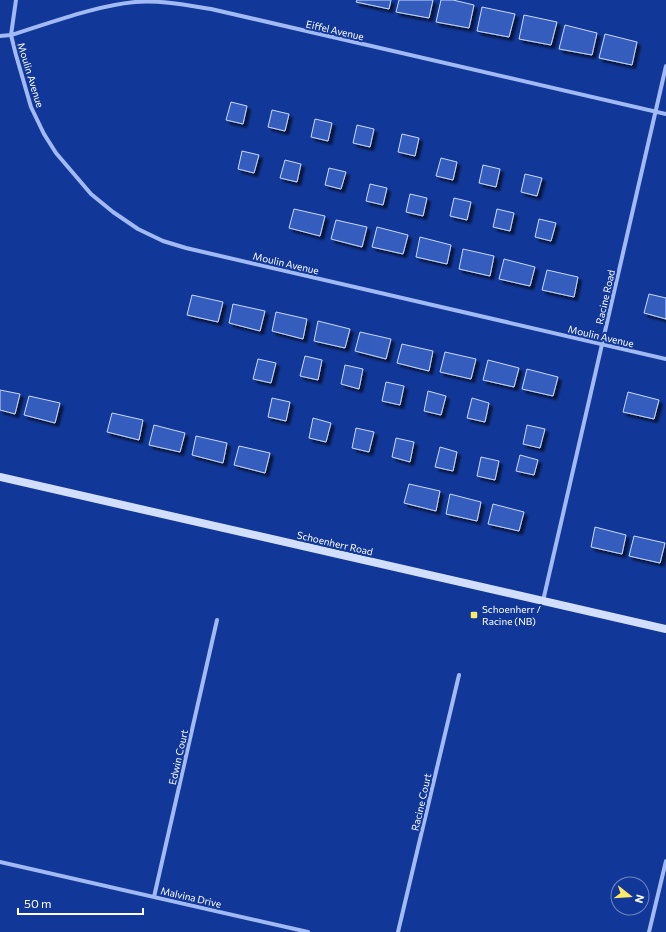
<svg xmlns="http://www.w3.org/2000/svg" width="666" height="932" viewBox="0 0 666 932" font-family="Commissioner,sans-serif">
<defs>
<filter id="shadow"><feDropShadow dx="3.5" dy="3.5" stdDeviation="1" flood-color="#0009"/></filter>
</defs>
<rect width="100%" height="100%" fill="#113798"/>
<path fill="#355dbe" stroke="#cadafe" filter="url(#shadow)" d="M357 0H391L389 9 356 2Z
M399 0H433L429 18 396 12Z
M441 0H453L474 5 469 28 436 22Z
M482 7 515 14 509 37 477 31Z
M524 15 557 22 551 45 519 39Z
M565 25 597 33 592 55 559 49Z
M605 34 637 42 632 65 599 58Z
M231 102 247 106 243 124 226 120Z
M272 110 289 114 285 131 268 127Z
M315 119 332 123 328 141 311 137Z
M357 125 374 129 370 147 353 143Z
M402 134 419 138 415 156 398 152Z
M242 151 259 155 254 173 238 169Z
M441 158 457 162 453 180 436 176Z
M285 160 301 164 297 182 280 178Z
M483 165 500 169 496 187 479 183Z
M329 168 346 172 341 189 325 185Z
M525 174 542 178 537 196 521 192Z
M370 184 387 188 383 205 366 201Z
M410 194 427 198 423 216 406 212Z
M454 198 471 202 467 220 450 216Z
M294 209 325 216 320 236 289 228Z
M497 209 514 213 510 231 493 227Z
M539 219 556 223 551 241 535 237Z
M336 220 367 227 362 247 331 239Z
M377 227 408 235 403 254 372 247Z
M420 237 451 245 447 264 416 257Z
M463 249 494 256 490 276 459 269Z
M504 259 535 267 530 286 499 279Z
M547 270 578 277 574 297 542 290Z
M649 294 666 298V319L644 313Z
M192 295 223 302 218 322 187 315Z
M233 304 265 311 260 331 229 323Z
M276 312 307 319 303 339 272 331Z
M318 321 350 329 345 348 314 341Z
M360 332 391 339 386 359 355 351Z
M402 344 433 351 429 371 397 363Z
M445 352 476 359 471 379 440 372Z
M305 356 322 360 318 380 300 376Z
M258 359 276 363 271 383 253 379Z
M488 360 519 368 514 387 483 380Z
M345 365 363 369 359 389 341 384Z
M527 369 558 377 553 396 522 389Z
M386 382 404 386 400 405 382 401Z
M0 390 20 394 15 414 0 410Z
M428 391 446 396 441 415 424 411Z
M628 392 659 400 654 419 623 412Z
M29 396 60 403 55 423 24 415Z
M272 398 290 402 286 421 268 417Z
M472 398 489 403 485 422 467 418Z
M112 413 143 420 139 440 107 432Z
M313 418 331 423 326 442 309 438Z
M154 425 185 433 180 452 149 445Z
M527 425 545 429 540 448 523 444Z
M356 428 374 432 369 452 352 448Z
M196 436 227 443 223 463 192 455Z
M396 438 414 442 410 462 392 457Z
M239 446 270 453 265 473 234 465Z
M440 447 457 452 453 471 435 467Z
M520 455 538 460 534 475 516 471Z
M481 457 499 461 495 480 477 476Z
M409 484 440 491 436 511 404 503Z
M450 494 481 502 477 521 446 514Z
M493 504 524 512 519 531 488 524Z
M595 527 626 535 622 554 591 547Z
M634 536 665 543 660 563 629 556Z"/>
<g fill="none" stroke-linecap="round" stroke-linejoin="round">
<path stroke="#a2baf4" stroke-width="4" d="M16 0 11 35 16 55 31 107 44 134 56 153 91 194 113 212 138 229 163 241 186 248 666 359
M0 36 11 35C50 23 94 6 135 2 160 0 186 5 211 9L666 114
M543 601 666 66
M0 862 308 932
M154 897 217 620
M398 932 459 675
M649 932 666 861"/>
<path stroke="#d2defd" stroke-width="8" d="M0 477 666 629"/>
</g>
<rect fill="#ffea65" stroke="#113798" stroke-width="1.5" x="470" y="611" width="8" height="8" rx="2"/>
<g text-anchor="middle" stroke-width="4" stroke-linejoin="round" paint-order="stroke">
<g font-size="10" fill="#fff" stroke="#113798">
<text transform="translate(335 30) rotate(13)" y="4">Eiffel Avenue</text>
<text transform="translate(31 75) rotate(73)" y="4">Moulin Avenue</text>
<text transform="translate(286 263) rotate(13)" y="4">Moulin Avenue</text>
<text transform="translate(605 297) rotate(-77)" y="4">Racine Road</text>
<text transform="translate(601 336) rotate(13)" y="4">Moulin Avenue</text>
<text transform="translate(335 543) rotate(13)" y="4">Schoenherr Road</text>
<text transform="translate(178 757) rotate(-77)" y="4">Edwin Court</text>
<text transform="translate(421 802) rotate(-77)" y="4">Racine Court</text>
<text transform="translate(191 897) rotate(13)" y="4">Malvina Drive</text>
</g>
<g font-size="10" fill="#fff" stroke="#113798" text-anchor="start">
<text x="482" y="613">Schoenherr /<tspan x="482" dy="12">Racine (NB)</tspan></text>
</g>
</g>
<g transform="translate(630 896) rotate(107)"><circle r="19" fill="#113798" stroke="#7087c1"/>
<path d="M0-3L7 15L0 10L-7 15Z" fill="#ffea65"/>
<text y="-6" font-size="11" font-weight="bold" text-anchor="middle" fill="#ffffff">N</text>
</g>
<path d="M18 908v6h125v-6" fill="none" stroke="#ffffff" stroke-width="2"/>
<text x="24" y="908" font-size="12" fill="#ffffff" stroke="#113798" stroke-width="3" paint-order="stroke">50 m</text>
</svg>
